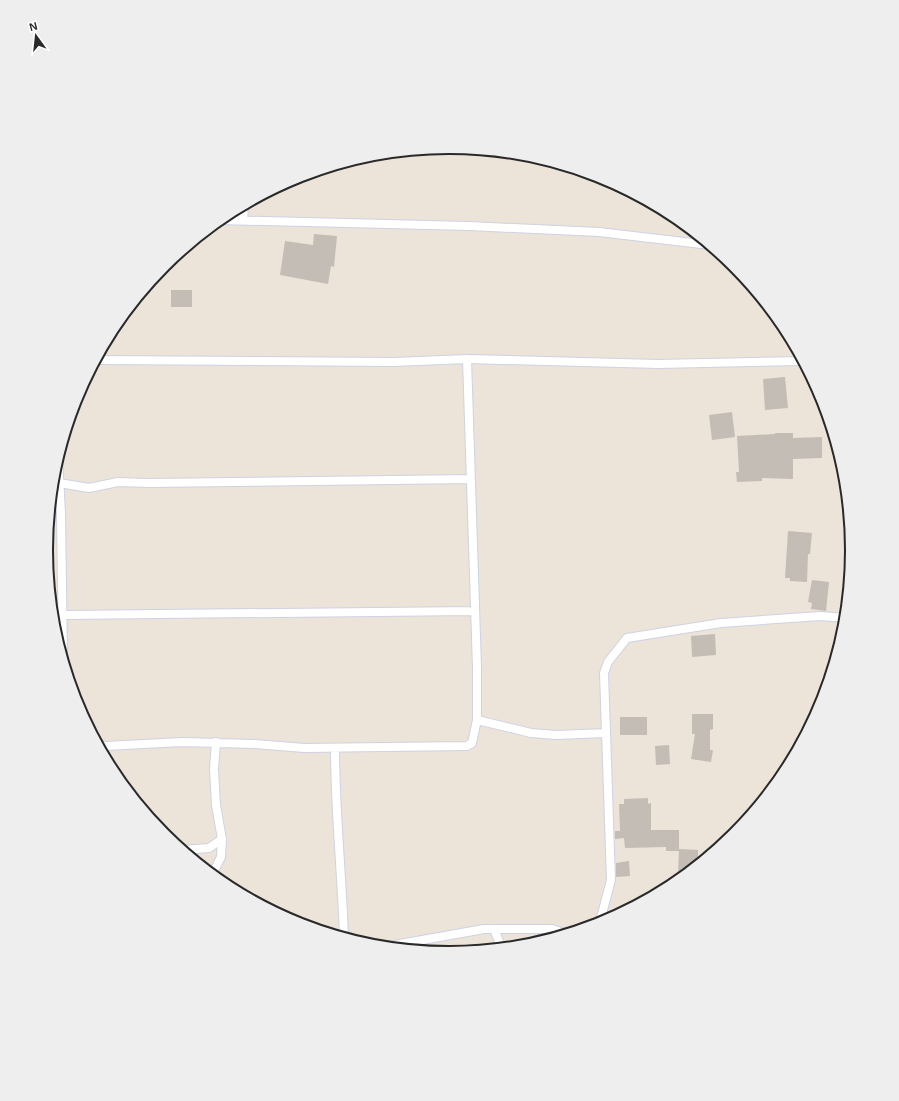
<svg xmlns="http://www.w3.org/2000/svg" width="899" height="1101" viewBox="0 0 899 1101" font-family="Helvetica,sans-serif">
<rect width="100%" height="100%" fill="#ece3d9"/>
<path fill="#c4bdb6" d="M314 234 337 236 334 267 331 266 328 284 280 275 285 241 313 245Z
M171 290H192V307H171Z
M785 377 788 408 765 410 763 379Z
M732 412 735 437 712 440 709 415Z
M775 433H793V438L822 437V458L793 459V479L762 478V481L737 482 736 472H739L737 436 775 434Z
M788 531 812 533 810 554H808L807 582 790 581V578H785Z
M812 580 829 582 826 611 811 609 812 603 808 602Z
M715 634 716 655 692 657 691 636Z
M692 714H713V729L710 730V750H713L711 762 691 759 695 734H692Z
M620 717H647V735H620Z
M669 745 670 764 656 765 655 746Z
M648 798V804L651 803V830H679V851H666V847L625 848 624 838 615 839V831H620L619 804H624V799Z
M679 849 698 850V860H705L685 877 678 876Z
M629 861 630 876 616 877V863Z"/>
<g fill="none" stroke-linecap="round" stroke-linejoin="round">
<g stroke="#ced3e3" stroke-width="10">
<path id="minor" d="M219 220 469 226 599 232 710 245
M243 220 244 205
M96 360 394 362 467 359 658 364 804 361
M58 458 61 513 63 659
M59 483 89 488 118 482 148 483 471 479
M63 615 474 611
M477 720 531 733 556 735 606 733
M98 744 105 746 182 742 255 744 304 748 467 746 472 743 477 720V668L467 359
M335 748C335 811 342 875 344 938
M182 850 209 848 222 839
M212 875 221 857 222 839 216 805 214 769 216 742
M599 925 611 880 604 673 608 662 627 638 721 623 820 616 846 618
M494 929 502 949
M383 947 484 929H552L567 934"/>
</g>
<use href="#minor" stroke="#fff" stroke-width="8"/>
</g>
<path d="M0 0H899V1101H0ZM53 550a396 396 0 1 1 792 0a396 396 0 1 1-792 0Z" fill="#eee" fill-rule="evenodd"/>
<path fill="none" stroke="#292929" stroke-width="2" d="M53 550a396 396 0 1 1 792 0a396 396 0 1 1-792 0Z"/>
<g transform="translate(36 36) rotate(345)" stroke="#ffffff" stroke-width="3" paint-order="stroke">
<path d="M0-3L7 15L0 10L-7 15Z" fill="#292929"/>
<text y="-6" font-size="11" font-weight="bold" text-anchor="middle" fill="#292929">N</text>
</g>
</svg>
